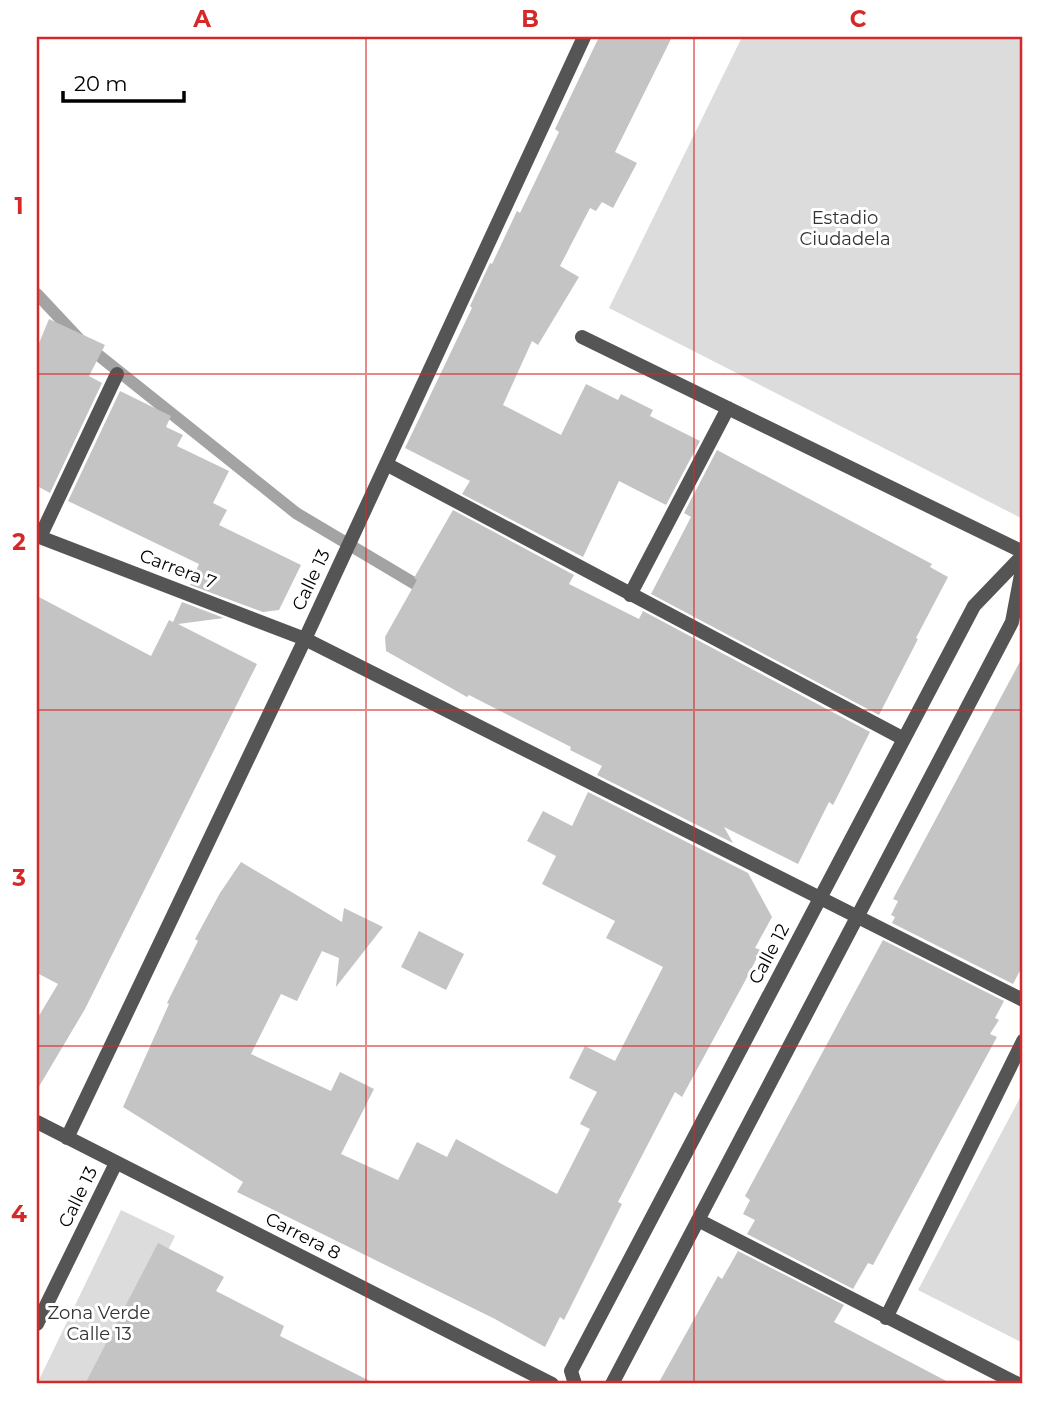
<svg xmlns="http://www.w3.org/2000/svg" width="1060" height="1421" viewBox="0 0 1060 1421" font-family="Montserrat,sans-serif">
<rect width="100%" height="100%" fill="#fff"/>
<path fill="#dcdcdc" d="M742 37H1023V519L609 308Z
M1023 1092V1343L918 1290Z
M121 1210 175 1236 103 1384H37Z"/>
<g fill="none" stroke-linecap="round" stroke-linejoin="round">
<path stroke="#a3a3a3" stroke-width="12" d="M37 294 82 342 296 513 427 591"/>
</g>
<path fill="#c4c4c4" d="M599 37H672L615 152 637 163 613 208 602 202 596 211 590 208 560 266 579 277 538 345 532 341 503 405 561 435 586 384 618 400 621 394 653 410 650 416 700 441 666 505 619 481 583 557 462 494 470 481 405 448 472 308 470 306 490 263 492 264 517 211 520 213 559 132 555 129Z
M49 319 105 345 89 376 102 383 50 493 37 486V348Z
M120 391 171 416 166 427 183 435 177 446 229 471 213 503 227 510 219 525 301 565 279 610 263 612 190 585 199 564 68 501Z
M717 450 932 564 930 567 948 577 916 638 918 639 879 715 651 594 691 517 684 513Z
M453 510 574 575 569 584 639 619 643 611 870 732 833 805 829 802 798 864 724 827 733 843 597 775 602 766 570 750 571 747 469 695 467 697 386 651 385 637 417 580 414 578Z
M37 596 151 656 169 620 173 622 182 602 224 618 178 624 257 664 85 1009 37 1090V1019L58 984 37 973Z
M1023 656V965L1013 984 892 923 895 917 891 915 898 901 893 899Z
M588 792 748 873 772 917 755 948 761 950 744 983 682 1097 675 1092 618 1202 622 1204 564 1320 560 1317 545 1347 495 1319 237 1192 243 1182 123 1107 169 1004 167 1003 198 941 195 939 220 893 241 862 342 922 344 908 383 927 336 987 339 958 322 951 297 1001 281 994 251 1054 331 1091 340 1072 374 1089 341 1154 398 1180 417 1142 447 1157 456 1139 557 1194 590 1129 580 1124 597 1092 569 1078 585 1046 615 1061 663 967 606 938 615 921 542 884 556 856 527 841 543 811 572 826Z
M419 931 464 954 446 990 401 967Z
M883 940 1004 1001 995 1018 999 1020 990 1034 997 1037 873 1265 868 1263 853 1289 747 1234 755 1220 743 1214 750 1200 745 1196Z
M158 1243 224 1277 216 1291 284 1326 280 1336 376 1384H85Z
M738 1251 844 1305 834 1322 952 1384H658L718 1276 722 1279Z"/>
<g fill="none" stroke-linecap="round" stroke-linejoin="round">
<path stroke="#555" stroke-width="14" d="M582 337 1023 552
M386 464 904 739
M37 536 305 639 1023 1000
M40 537 117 374
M630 595 728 408
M37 1122 552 1384
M67 1138 305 639 584 37
M698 1220 1018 1384
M886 1318 1023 1041
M37 1324 116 1163
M575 1384 571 1371 974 606 1023 555
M612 1384 1012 622 1023 564"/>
</g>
<path fill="none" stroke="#d62828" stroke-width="2" stroke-opacity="0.55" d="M366 37V1384M694 37V1384M37 374H1023M37 710H1023M37 1046H1023"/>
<g text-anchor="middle" stroke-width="6" stroke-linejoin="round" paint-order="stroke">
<g font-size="18" fill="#333" stroke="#fff">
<text x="845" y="224">Estadio<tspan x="845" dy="21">Ciudadela</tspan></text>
<text x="99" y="1319">Zona Verde<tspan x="99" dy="21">Calle 13</tspan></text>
</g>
<g font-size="18" fill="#000" stroke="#fff">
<text transform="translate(178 569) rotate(21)" y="6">Carrera 7</text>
<text transform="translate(311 580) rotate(-65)" y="6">Calle 13</text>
<text transform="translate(769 954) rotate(-62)" y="6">Calle 12</text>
<text transform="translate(78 1197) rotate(-64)" y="6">Calle 13</text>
<text transform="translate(303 1236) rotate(27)" y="6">Carrera 8</text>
</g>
</g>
<rect width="1060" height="1421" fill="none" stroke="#ffffff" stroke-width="77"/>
<path d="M63 91v10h121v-10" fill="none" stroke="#000000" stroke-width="3.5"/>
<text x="74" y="91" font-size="21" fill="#000000" stroke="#ffffff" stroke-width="5" paint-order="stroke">20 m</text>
<rect x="38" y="38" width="983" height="1344" fill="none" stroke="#d62828" stroke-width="2.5"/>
<g font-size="23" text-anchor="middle" font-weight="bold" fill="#d62828">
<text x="202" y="27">A</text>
<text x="530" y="27">B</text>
<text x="858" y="27">C</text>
<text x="19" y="214">1</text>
<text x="19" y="550">2</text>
<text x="19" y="886">3</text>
<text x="19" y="1222">4</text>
</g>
</svg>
